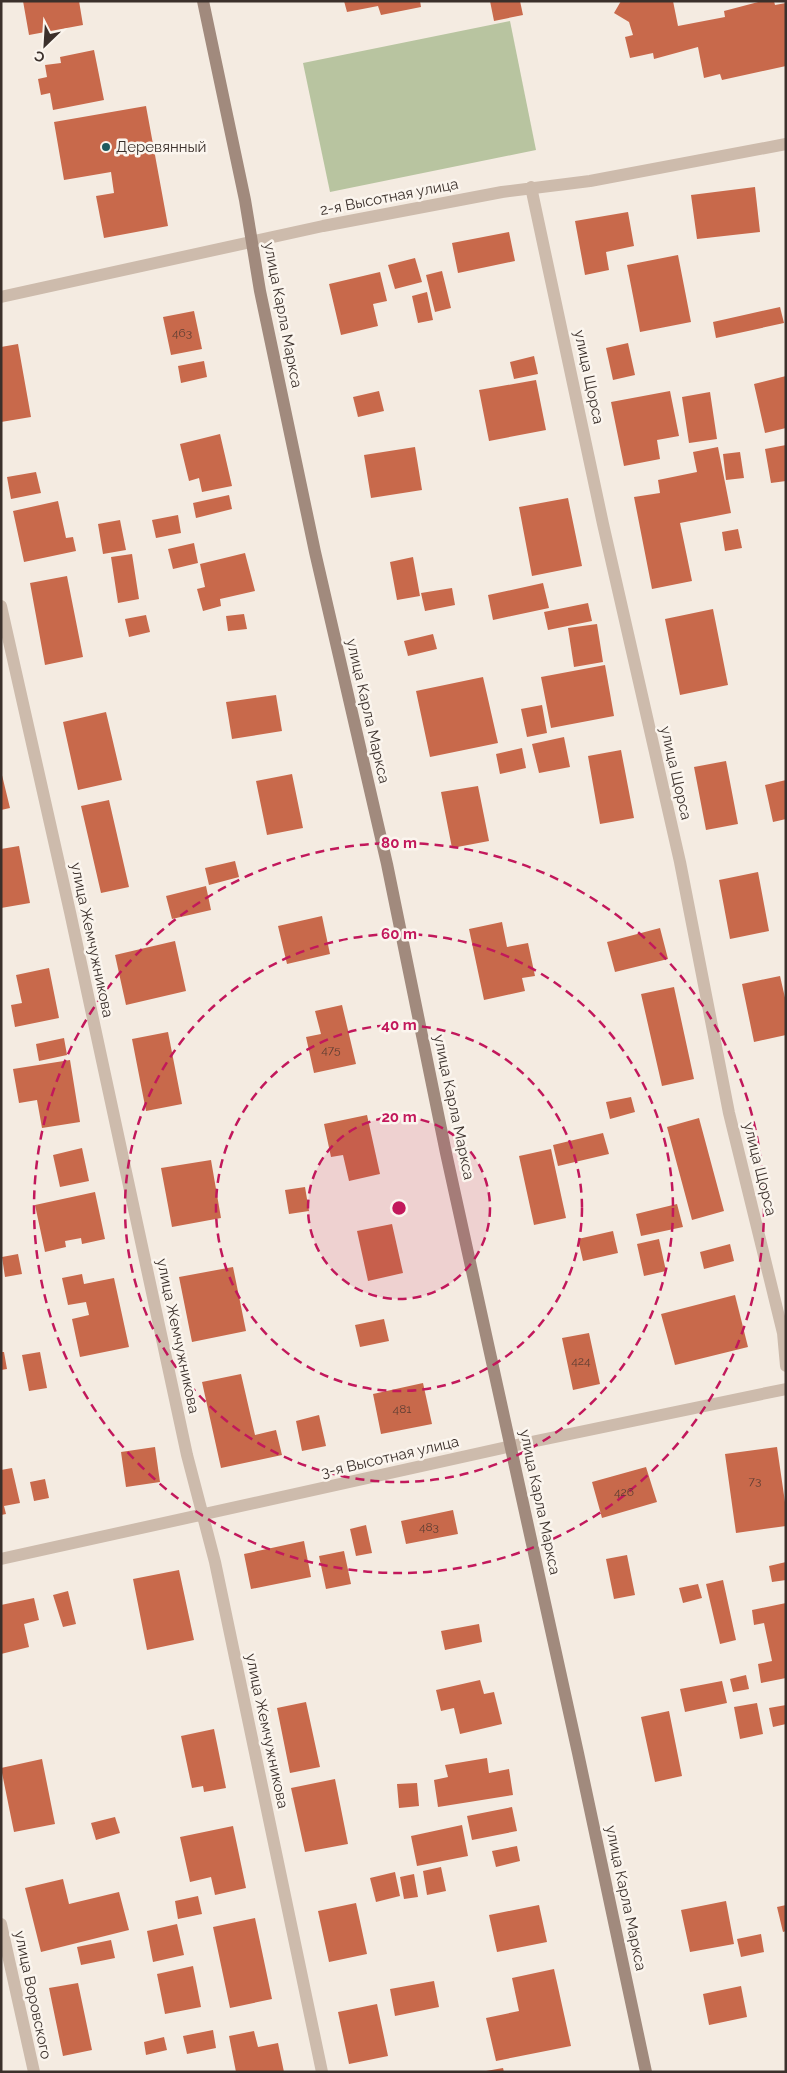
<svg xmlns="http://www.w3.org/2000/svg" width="787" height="2073" viewBox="0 0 787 2073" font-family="Raleway,sans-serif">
<rect width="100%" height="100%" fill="#f4ebe1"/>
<path fill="#b8c4a0" d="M510 21 536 150 330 192 303 63Z"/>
<path fill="#c8694b" d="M23 1H79L83 25 29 35Z
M344 1H420L421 7 381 15 378 6 347 12Z
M490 1H520L523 15 494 21Z
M621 1H673L678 26 725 17 724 11 762 1H774L775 5 786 3V66L722 80 720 74 704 78 698 47 654 59 653 53 630 58 625 37 633 35 629 22 614 13Z
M94 50 104 100 53 110 50 93 41 95 38 79 47 77 45 65 61 63 60 57Z
M146 106 168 226 104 238 96 196 114 193 111 172 64 180 54 122Z
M755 187 760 232 697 239 691 195Z
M628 212 634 246 606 252 609 270 585 275 575 221Z
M509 232 515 261 458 273 452 243Z
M678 255 691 322 640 332 627 265Z
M415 258 422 282 395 289 388 265Z
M442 271 451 308 435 312 426 275Z
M380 272 387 301 373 304 378 326 341 335 329 284Z
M427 292 433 320 418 323 412 296Z
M780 307 784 323 716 338 713 322Z
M194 311 202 349 171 355 163 317Z
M628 343 635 375 613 380 606 348Z
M18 344 31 417 1 422V347Z
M534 356 538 374 514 379 510 362Z
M204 361 207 377 181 383 178 366Z
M786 376V428L765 433 754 384Z
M536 380 546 430 489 441 479 390Z
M379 391 384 411 358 417 353 397Z
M670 391 679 436 657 440 660 459 624 466 611 402Z
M710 392 717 439 689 443 682 397Z
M220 434 232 486 202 492 199 478 189 481 180 444Z
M786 445V481L771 483 765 449Z
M415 447 422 490 371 498 364 455Z
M718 447 731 513 680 523 692 581 652 589 634 497 660 493 658 480 697 472 693 452Z
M740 452 744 478 726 480 723 454Z
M36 472 41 493 11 499 7 477Z
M229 495 232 509 196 518 193 503Z
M568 498 582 566 532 576 519 507Z
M58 501 66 538 73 537 76 551 24 562 13 511Z
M178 515 181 533 156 538 152 520Z
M120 520 126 550 103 554 98 524Z
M738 529 742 548 725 551 722 532Z
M194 543 198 563 173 569 168 549Z
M245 553 255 591 220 599 221 606 203 611 197 589 205 587 200 564Z
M132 554 139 599 118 603 111 557Z
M413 557 420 596 397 600 390 562Z
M67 576 83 657 45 665 30 583Z
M543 583 549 608 493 620 488 595Z
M452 588 455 605 425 611 421 593Z
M588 603 592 621 548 630 544 612Z
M713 609 728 685 680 695 665 619Z
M244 614 247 629 228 631 226 616Z
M146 615 150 632 129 637 125 619Z
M597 624 603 662 574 667 568 628Z
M433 634 437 649 408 656 404 641Z
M605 665 614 716 551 728 541 677Z
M483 677 498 743 430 757 416 691Z
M276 695 282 731 232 739 226 702Z
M542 705 547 733 527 737 521 709Z
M106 712 122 780 78 790 63 722Z
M564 737 570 767 539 773 532 744Z
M522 748 526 768 500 774 496 754Z
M621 750 634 818 600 824 588 756Z
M726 761 738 824 706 830 694 767Z
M1 771 10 808 1 810Z
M292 774 303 828 267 835 256 781Z
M786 780V819L773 822 765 785Z
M478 786 489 841 452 848 441 792Z
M109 800 129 887 101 893 81 806Z
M19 846 30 903 1 908V849Z
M235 861 239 877 209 885 205 868Z
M758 872 769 931 730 939 719 880Z
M206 886 211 910 172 919 166 896Z
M322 916 330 954 287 964 278 926Z
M502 922 507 947 528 943 535 976 522 978 525 991 484 1000 469 929Z
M660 928 668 959 615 972 607 942Z
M175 941 186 991 126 1005 115 955Z
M49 968 59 1018 15 1027 11 1005 22 1003 16 975Z
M780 976 786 1002V1035L754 1042 742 984Z
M674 987 694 1079 662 1086 641 994Z
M342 1005 356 1064 314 1073 306 1037 321 1034 315 1011Z
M168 1032 182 1104 146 1111 132 1039Z
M64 1038 67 1055 39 1061 36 1044Z
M70 1060 80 1122 42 1128 37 1100 19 1103 13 1069Z
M631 1097 635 1112 610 1119 606 1102Z
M367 1115 380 1174 349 1181 343 1155 331 1157 324 1124Z
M699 1118 724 1211 692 1220 667 1127Z
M603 1133 609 1154 558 1166 553 1145Z
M82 1148 89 1181 60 1187 53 1155Z
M551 1149 566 1218 534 1225 519 1156Z
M211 1160 221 1218 172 1227 161 1168Z
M305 1187 309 1211 289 1214 285 1190Z
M95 1192 105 1239 82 1244 81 1238 65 1241 66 1247 45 1252 35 1205Z
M677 1204 683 1227 641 1236 636 1214Z
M392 1224 403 1273 368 1281 357 1231Z
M613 1231 618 1253 583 1261 578 1239Z
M659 1239 666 1271 644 1276 637 1244Z
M730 1244 734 1261 704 1269 700 1252Z
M18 1254 22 1274 5 1277 2 1257Z
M233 1267 246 1331 192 1342 179 1277Z
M82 1274 84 1284 114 1278 129 1347 80 1357 72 1319 89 1315 86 1302 68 1305 62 1278Z
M735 1295 748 1347 675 1365 661 1314Z
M384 1319 389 1341 360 1347 355 1325Z
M589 1333 600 1384 573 1390 562 1338Z
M1 1352H4L7 1369 1 1370Z
M40 1352 47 1388 29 1391 22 1355Z
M241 1374 255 1435 276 1430 282 1455 221 1468 202 1382Z
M423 1383 432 1424 381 1434 373 1394Z
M319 1415 326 1446 302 1451 296 1421Z
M155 1447 160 1482 126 1487 121 1452Z
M777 1447 786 1509V1526L736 1533 725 1454Z
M646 1467 657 1502 602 1518 592 1482Z
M12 1468 20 1503 4 1506 6 1514 1 1515V1470Z
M45 1479 49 1498 34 1501 30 1482Z
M453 1510 458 1534 406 1544 401 1521Z
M366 1525 372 1553 356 1556 350 1529Z
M304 1541 311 1577 251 1589 244 1554Z
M344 1551 351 1584 326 1589 319 1556Z
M627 1555 635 1595 614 1599 606 1559Z
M786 1562V1580L772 1582 769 1566Z
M179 1570 194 1640 147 1650 133 1579Z
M723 1580 736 1640 720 1644 706 1584Z
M698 1584 702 1598 683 1603 679 1588Z
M68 1591 76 1624 63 1627 53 1595Z
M34 1598 39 1620 24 1624 29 1647 1 1654V1605Z
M786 1603V1678L761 1683 758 1664 772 1661 764 1623 754 1625 752 1610Z
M479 1624 482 1642 445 1650 441 1631Z
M746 1675 749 1689 733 1692 730 1679Z
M480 1680 484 1694 494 1692 502 1724 460 1734 454 1708 441 1711 436 1690Z
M722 1681 727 1703 685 1712 680 1689Z
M306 1702 320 1767 290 1773 277 1708Z
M757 1703 763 1734 740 1739 734 1707Z
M786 1705V1724L773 1727 769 1708Z
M669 1711 682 1776 655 1782 641 1717Z
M214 1729 226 1788 204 1792 203 1786 192 1788 181 1736Z
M487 1758 489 1773 509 1769 513 1795 438 1807 434 1780 448 1777 445 1765Z
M42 1759 55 1824 14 1832 1 1768Z
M335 1779 348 1844 305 1852 291 1788Z
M417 1783 419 1806 399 1808 397 1784Z
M512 1807 517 1831 472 1840 467 1816Z
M115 1817 120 1833 96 1840 91 1823Z
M462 1825 468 1856 417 1866 411 1836Z
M233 1826 246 1888 215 1895 211 1877 190 1882 180 1837Z
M517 1846 520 1861 496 1867 492 1851Z
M441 1867 446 1891 427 1895 423 1871Z
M395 1872 400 1896 376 1902 370 1878Z
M414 1874 418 1897 404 1899 400 1877Z
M63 1879 69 1904 119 1892 129 1930 41 1952 25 1888Z
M198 1896 202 1914 178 1919 175 1901Z
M726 1901 734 1944 690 1952 681 1910Z
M356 1903 367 1954 329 1962 318 1911Z
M539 1905 547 1942 497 1952 489 1915Z
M786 1905V1931L783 1932 777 1907Z
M255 1918 272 1999 230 2008 213 1927Z
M177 1924 184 1955 153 1962 147 1931Z
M761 1934 764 1952 741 1957 737 1939Z
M111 1940 115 1958 81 1965 77 1947Z
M193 1966 201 2007 165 2014 157 1974Z
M554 1969 571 2046 496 2061 486 2018 519 2011 512 1978Z
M434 1981 439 2007 395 2016 390 1989Z
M78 1983 92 2050 63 2056 49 1988Z
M741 1986 747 2017 709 2025 703 1994Z
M377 2004 388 2056 349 2064 338 2012Z
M213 2030 216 2048 187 2054 183 2036Z
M254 2031 258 2047 278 2043 284 2072H236L229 2036Z
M164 2037 167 2050 146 2055 144 2042Z
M503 2068 504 2072H487L486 2071Z"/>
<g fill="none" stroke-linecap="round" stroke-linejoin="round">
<path stroke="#cdbbac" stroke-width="12" d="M531 187 603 524 680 862 729 1113 783 1333 786 1366
M1 297 323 226 502 192 590 181 786 144
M1 606 70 912 187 1455 215 1562 322 2072
M1 1559 512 1446 786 1389
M1 1924 34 2072"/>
<path stroke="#a18a7d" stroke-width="12" d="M203 1 245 200 260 291 315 552 387 864 446 1153 578 1753 646 2072"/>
</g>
<circle cx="399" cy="1208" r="91" fill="#c2185b" fill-opacity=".12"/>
<g fill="none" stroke="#c2185b" stroke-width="2.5" stroke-dasharray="9 6">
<circle cx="399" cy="1208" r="91"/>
<circle cx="399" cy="1208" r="183"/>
<circle cx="399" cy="1208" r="274"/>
<circle cx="399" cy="1208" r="365"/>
</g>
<circle fill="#1f5a5e" stroke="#fbf5ee" stroke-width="2" cx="106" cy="147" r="5"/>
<g text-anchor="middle" stroke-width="5" stroke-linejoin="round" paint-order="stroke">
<g font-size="12" fill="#5e3e33">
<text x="182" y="337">463</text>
<text x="331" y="1054">475</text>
<text x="581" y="1365">424</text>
<text x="402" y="1413">481</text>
<text x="755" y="1485">73</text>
<text x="624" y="1496">426</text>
<text x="429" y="1531">483</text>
</g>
<g font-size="15" fill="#3b302b" stroke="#fbf5ee" text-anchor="start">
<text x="116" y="152">Деревянный</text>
</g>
<g font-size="15" fill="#3b302b" stroke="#fbf5ee">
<text transform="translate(389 197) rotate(-11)" y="5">2-я Высотная улица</text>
<text transform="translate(283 315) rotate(79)" y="5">улица Карла Маркса</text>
<text transform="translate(589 377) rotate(78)" y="5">улица Щорса</text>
<text transform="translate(368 711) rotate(77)" y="5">улица Карла Маркса</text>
<text transform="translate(676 773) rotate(77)" y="5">улица Щорса</text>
<text transform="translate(92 940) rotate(78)" y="5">улица Жемчужникова</text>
<text transform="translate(454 1107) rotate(78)" y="5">улица Карла Маркса</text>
<text transform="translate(760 1169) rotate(76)" y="5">улица Щорса</text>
<text transform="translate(178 1336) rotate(78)" y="5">улица Жемчужникова</text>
<text transform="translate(390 1457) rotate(-13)" y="5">3-я Высотная улица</text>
<text transform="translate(540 1502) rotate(78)" y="5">улица Карла Маркса</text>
<text transform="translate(267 1731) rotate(78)" y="5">улица Жемчужникова</text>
<text transform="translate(626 1898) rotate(78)" y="5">улица Карла Маркса</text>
<text transform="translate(33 1995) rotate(78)" y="5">улица Воровского</text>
</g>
</g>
<circle cx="399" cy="1208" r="8" fill="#c2185b" stroke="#fbf5ee" stroke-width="2.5"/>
<g font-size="15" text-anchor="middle" font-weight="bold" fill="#c2185b" stroke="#fbf5ee" stroke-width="5" stroke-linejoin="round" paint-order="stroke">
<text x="399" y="848">80 m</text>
<text x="399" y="939">60 m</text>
<text x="399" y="1030">40 m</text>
<text x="399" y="1122">20 m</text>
</g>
<rect width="787" height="2073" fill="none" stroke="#3b302b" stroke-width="5"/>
<g transform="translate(45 45) rotate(205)" stroke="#fbf5ee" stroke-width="4" paint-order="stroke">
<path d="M0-4L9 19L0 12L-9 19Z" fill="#3b302b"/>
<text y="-8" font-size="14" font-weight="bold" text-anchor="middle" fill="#3b302b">С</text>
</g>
</svg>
